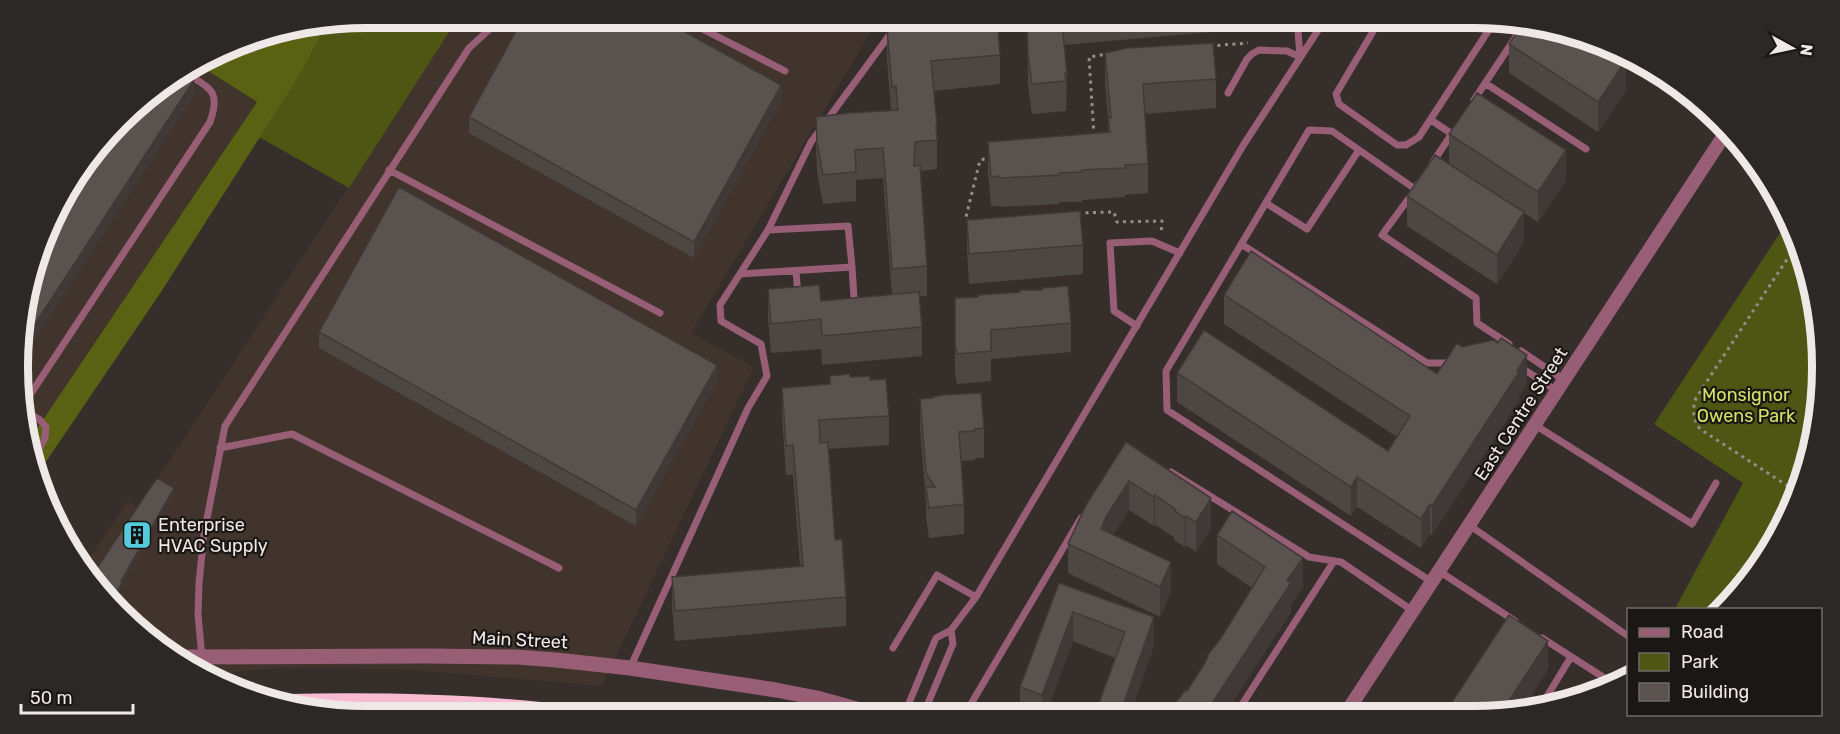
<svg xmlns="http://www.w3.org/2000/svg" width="1840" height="734" viewBox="0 0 1840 734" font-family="Rubik,sans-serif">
<rect width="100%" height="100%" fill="#352e2a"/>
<path fill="#41342c" d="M458 18H879L691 333 754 367 602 686 402 669 281 668 212 674 154 644 85 564 128 501 139 508Z
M202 67 257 102 28 442 25 435 21 321 137 104Z"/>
<path fill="#4e5613" d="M367 18H458L349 188 259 137 304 68 326 25Z
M1788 221 1821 344 1804 479 1763 561 1721 609H1675L1743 483 1654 424Z"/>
<path fill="#596212" d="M326 25 304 68 161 292 39 472 28 442 257 102 202 67 254 37Z"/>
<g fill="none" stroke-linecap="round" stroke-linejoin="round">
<path stroke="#948e8b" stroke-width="3" stroke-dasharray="3 4.5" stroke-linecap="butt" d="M1210 46 1248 43
M1094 136 1089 57 1108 54
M1078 213 1114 212 1117 222 1162 221 1161 233
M970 221 966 220V217L980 160 990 158
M1795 247 1696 398C1692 410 1693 418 1700 429L1797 492"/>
<path stroke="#985e76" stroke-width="7" d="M681 18 785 71
M1041 18V30
M1297 18 1300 57
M1381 18 1336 94 1339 104 1397 145H1406L1419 137 1494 22
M1485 83 1586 149
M1228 93 1247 59 1252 54 1259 50 1287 51 1300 57
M1474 100 1523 26
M1431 120 1452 134
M1433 162 1453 132
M389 170 660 313
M1418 184 1415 189 1332 131 1309 130 1166 371 1167 410 1432 582
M1412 194 1382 235 1476 298 1477 323 1509 344
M1266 203 1307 229 1359 150
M1241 244 1427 363H1452
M852 267 854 298
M796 271 798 295
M740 274 852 267 848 226 768 230
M1137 326 1114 311 1110 243 1152 241 1180 253
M1521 351 1564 380
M1522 368 1557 391
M24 404 210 122C220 93 213 90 189 75
M24 410 40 420 46 427 45 438 34 459
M1535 425 1692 524 1716 483
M220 448 292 434 559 568
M1171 472 1309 557 1341 562 1413 611
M1469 525 1628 636
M1439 571 1515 621
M1542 638 1614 684
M893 648 937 575 976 597
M202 657 198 615 199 583 204 534 225 426 469 48 502 18
M630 668 748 408 767 376 761 344 721 321 720 305 768 230 811 142 902 18
M1541 706 1571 657
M965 714 1081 518
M1236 714 1334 561
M904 715 936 638 951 630 976 597 1244 144 1326 18
M923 715 953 644 951 630"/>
<path stroke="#985e76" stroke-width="14" d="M1346 713 1725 134"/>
<path stroke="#985e76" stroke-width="15" d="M179 657 427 656 517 657 556 660 630 668 776 690 817 698 878 715"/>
<path stroke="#f7bcd2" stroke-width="18" d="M287 703C384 701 481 703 576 715"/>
</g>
<path fill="#4d4743" d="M982 18H1019V28L998 30 1000 55V84L934 91 937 125V169L920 171 927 266V296H919L922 327V356L822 365 821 349 771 353 768 319V289L821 301 892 294 883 178 856 180V201L823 204 817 171 816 146V117L891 110 887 59V29L982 19Z
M1061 18H1269V27L1064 45 1067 73 1066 111 1032 114 1028 86 1027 26 1062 23Z
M1585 36 1639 67 1638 68 1626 60V90L1598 132 1509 73V44Z
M1105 53 1216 79V108L1145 114 1148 164V193L1125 195V197L1082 200V202H1059V204L999 207V206H991L988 171V142L1108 132V118L1105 83Z
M781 101 694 258 469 133V117Z
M1449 134 1566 180 1538 222 1524 213V242L1497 284 1407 226V196L1449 164Z
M967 220 1083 245V274L969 284 967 249Z
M1224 295 1437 374 1527 384 1519 397V401L1432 535 1430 534 1421 548 1357 507 1351 516 1177 402V373L1388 451 1397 437 1224 324Z
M955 298 1071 323V352L991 359V381L957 384 955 374Z
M319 332 717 381 636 526 319 348Z
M830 376 870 380 889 416V445L829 449 835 540 846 597V626L675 641 672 607V577L800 566 793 475H786L782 417V388L830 384Z
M920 399 984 428V458H975V460L961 461 964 504V534L929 538 926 517V502L920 428Z
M1126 442 1211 528 1196 552 1186 545 1185 547 1174 540V537L1155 525 1154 526 1129 510 1113 535 1171 592 1160 617 1068 573V544Z
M1217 535 1303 587 1291 604V612L1225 714H1169L1179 699 1187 691 1203 666 1207 659V656L1221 638 1252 588 1217 564Z
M1059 583 1154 646 1130 714H1095L1115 658 1073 641 1046 714H1020V687Z"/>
<path fill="#3f3937" d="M1626 60V90L1598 132V102Z
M194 80V96L22 359V344Z
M781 85V101L694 258V242Z
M1566 150V180L1538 222V192Z
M1524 212V242L1497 284V255Z
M1527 355V384L1519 397V401L1432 535V506Z
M717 365V381L636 526V510Z
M1357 477V507L1351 516V487Z
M1129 481V510L1107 544 1101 529 1107 515Z
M174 488V493L122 584V588L115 599 113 597 121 581Z
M1155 495V525L1154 526V497Z
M1211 498V528L1196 552V522Z
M1430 504V534L1421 548V519Z
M1186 516V545L1185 547V518Z
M1303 558V587L1291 604V612L1225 714H1205L1287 580Z
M1171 562V592L1160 617V587Z
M1073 612V641L1046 714H1042V695Z
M1154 617V646L1130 714H1120Z
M1548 641V670L1521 712 1501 713Z"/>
<path fill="#5a524e" stroke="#3f3937" stroke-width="1.5" d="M523 18H660L781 85 694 242 469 117Z
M984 18H997L1000 55 931 61 937 125H936L937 140 915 142 914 166 920 165 927 266 892 269 883 148 855 150 856 172 823 175 817 142 816 117 849 113 898 110 896 86 892 87 887 29 911 25Z
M1062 23 1067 73H1065L1066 81 1032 84 1028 56 1027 26Z
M1521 26 1585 36 1626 60 1598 102 1509 44Z
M1213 43 1216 79 1143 84 1148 164 1125 165V168L1082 170V172L1059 173V175L999 178V176L991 177 988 142 1110 132 1108 118H1111L1105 53 1128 48Z
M187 76 194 80 22 344 21 321 65 193 137 104Z
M1477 93 1566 150 1538 192 1449 134Z
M1435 155 1524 212 1497 255 1407 196Z
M399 187 717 365 636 510 319 332Z
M1080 211 1083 245 969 254 967 220Z
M1251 251 1437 374 1457 343 1462 347 1493 340 1498 343 1501 338 1527 355 1517 371 1519 372 1432 506 1430 504 1421 519 1357 477 1351 487 1177 373 1204 330 1388 451 1410 416 1224 295Z
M819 285 821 301 919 292 922 327 822 336 821 319 771 324 768 289Z
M1068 286 1071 323 991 330V351L957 354 955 344V298L978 297V295L1020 292V290H1042V288Z
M850 374V377L870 376V380L886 379 889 416 819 420 820 443 828 442 835 540 842 539 846 597 675 611 672 577 803 566 793 445 786 446 782 388 830 384V376Z
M981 393 984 428 975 429V431L959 432 964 504 929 508 926 487H935L926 473 920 399 933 398 932 397 943 395Z
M1126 442 1211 498 1196 522 1186 516 1185 518 1174 510 1175 509 1155 495 1154 497 1129 481 1107 515 1101 529 1171 562 1160 587 1068 544 1086 505Z
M157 478 174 488 121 581 122 583 113 597 93 574Z
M1232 511 1303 558 1287 580 1291 583 1205 714H1169L1178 699H1179L1185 690 1187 691 1203 666 1208 657 1207 656 1221 638 1265 567 1217 535Z
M1059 583 1154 617 1120 714H1095L1125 632 1073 612 1042 695 1020 687Z
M1509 615 1548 641 1501 713H1445Z"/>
<defs>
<g id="building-square" transform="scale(1.5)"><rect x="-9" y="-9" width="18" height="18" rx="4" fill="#53cbdb" stroke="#1a1715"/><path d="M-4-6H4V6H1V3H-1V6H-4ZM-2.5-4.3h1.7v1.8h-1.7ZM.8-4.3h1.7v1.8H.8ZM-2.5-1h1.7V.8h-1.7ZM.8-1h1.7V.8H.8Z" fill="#111"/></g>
</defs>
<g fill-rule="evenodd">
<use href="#building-square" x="137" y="535"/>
</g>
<g text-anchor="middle" stroke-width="4.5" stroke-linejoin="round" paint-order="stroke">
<g font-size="18" fill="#d3e464" stroke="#1a1715">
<text x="1746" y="401">Monsignor<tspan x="1746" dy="21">Owens Park</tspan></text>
</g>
<g font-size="18" fill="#eee9e6" stroke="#1a1715">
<text transform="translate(1521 414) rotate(-57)" y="6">East Centre Street</text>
<text transform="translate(520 640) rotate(3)" y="6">Main Street</text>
</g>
<g font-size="18" fill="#eee9e6" stroke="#1a1715" text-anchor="start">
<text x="158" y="531">Enterprise<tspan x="158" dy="21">HVAC Supply</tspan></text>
</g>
</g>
<path d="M0 0H1840V734H0ZM366 28H1474A338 338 0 0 1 1812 366V368A338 338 0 0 1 1474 706H366A338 338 0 0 1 28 368V366A338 338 0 0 1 366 28Z" fill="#2b2826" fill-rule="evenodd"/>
<path fill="none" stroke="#eee9e6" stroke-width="8" d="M366 28H1474A338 338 0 0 1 1812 366V368A338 338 0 0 1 1474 706H366A338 338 0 0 1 28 368V366A338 338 0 0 1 366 28Z"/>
<rect x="1627" y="608" width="195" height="108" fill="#1a1715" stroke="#6f6b69" stroke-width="1.5"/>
<rect x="1639" y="628" width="30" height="9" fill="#985e76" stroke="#6f6b69" stroke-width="1.5"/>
<text x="1681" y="638" font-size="18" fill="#eee9e6">Road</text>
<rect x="1639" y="653" width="30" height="18" fill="#4e5613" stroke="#6f6b69" stroke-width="1.5"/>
<text x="1681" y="668" font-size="18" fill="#eee9e6">Park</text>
<rect x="1639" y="683" width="30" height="18" fill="#5a524e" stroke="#6f6b69" stroke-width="1.5"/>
<text x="1681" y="698" font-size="18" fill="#eee9e6">Building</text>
<g transform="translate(1792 48) rotate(98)" stroke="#1a1715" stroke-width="4.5" paint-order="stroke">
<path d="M0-4.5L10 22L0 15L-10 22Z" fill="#eee9e6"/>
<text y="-9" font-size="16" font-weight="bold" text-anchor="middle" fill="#eee9e6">N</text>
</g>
<path d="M21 704v9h112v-9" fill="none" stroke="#eee9e6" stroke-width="3"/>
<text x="30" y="704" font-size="18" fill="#eee9e6" stroke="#1a1715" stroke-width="4.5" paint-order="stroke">50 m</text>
</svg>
